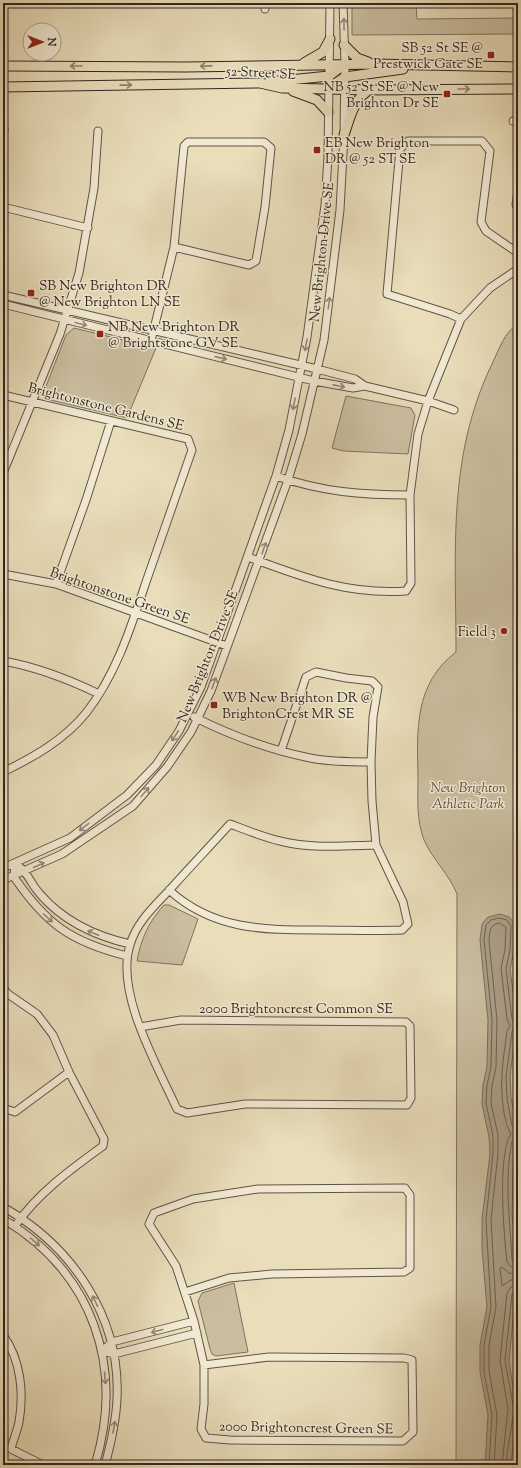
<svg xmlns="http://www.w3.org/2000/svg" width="521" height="1468" viewBox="0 0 521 1468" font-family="'Sorts Mill Goudy',serif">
<rect width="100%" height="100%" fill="#e9ddba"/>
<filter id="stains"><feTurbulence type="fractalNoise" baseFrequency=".005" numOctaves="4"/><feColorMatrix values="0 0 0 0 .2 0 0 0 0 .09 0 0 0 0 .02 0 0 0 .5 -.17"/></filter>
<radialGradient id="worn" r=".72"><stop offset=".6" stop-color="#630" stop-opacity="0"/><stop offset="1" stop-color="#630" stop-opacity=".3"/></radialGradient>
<path fill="#cabea0" stroke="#7e7260" d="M352 3H416L417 19 517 18V34L352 35Z
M518 324V1465H456L457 894C449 874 433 860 424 840 416 819 418 798 418 777 417 730 414 684 456 652 456 551 447 457 492 364 499 350 504 332 518 324Z
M74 328 156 348 127 418 46 399 43 394 66 335Z
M346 396 411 408 415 415 408 454 343 451 332 448Z
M164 905H169L198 919 182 965 137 961C141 939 149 921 164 905Z
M234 1283 248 1352 216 1356 212 1354 210 1349 198 1301 202 1293Z"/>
<path fill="#ab9f86" stroke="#7b6f5d" d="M500 914 509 917 515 924 514 951 510 969 517 1022 510 1076 511 1098 518 1133 513 1162 512 1215 515 1240 517 1279 509 1361 516 1407 511 1465H485L488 1415 480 1372V1345L487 1307 482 1249V1219L490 1154 489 1137 482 1104 483 1085 487 1067 488 1020 480 940 482 924 488 917Z"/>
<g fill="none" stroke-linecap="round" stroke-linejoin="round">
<path stroke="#6e6253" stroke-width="1" d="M518 1028 514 1029 512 1032 506 1077 507 1098 512 1126 518 1130
M518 1138 512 1141C504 1181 510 1220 512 1260L514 1263 518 1264
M518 1275 509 1273 502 1267 500 1268 502 1286 511 1280 518 1279
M489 1465 492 1415 484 1372V1345L491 1307 486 1220 493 1153V1136L486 1103 487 1085 491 1067 492 1020 484 940 486 925 491 920 499 918 507 920 511 926 510 950 506 969 512 1019 514 1022 518 1023
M494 1465 497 1415 489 1371V1345L496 1307 491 1220 498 1153V1135L491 1103 492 1086 496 1067 497 1020 489 941C490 932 489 925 499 923L506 927 505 950 501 968 507 1019 510 1026 507 1031C503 1063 499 1080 504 1113 506 1121 507 1128 511 1134 497 1155 504 1236 507 1262L511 1267 518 1269
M502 1465 508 1409 500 1360 507 1293 511 1287 518 1285
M507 1465V1454L514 1410 505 1361 512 1294 514 1291 518 1290"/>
<g stroke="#605446" stroke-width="9">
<path id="minor" d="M265 3V9
M513 121H518
M3 138 4 129
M518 192 516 204 518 209
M3 207 88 228
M3 295 317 369 355 379 365 386 428 401 454 410
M3 304 314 381 353 388 365 386
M461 319 450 314 387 294 400 149 408 141H482L490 151 481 222 486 231 518 253
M151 341 174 247 184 146 188 142H264L271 148 265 207 256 261 249 265 174 247
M3 395 188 439 192 450C177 494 161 538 146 582 131 627 116 675 86 713 64 740 34 757 3 772
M3 473 60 334 79 273 94 188 98 131
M276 476C323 492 361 495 410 495
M248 557C302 577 347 595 406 591L411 583 410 495 418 434 428 401 461 319 490 288 518 269
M3 574 56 584 227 646
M56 584 86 500 111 421
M3 661C37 667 68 679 99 694
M194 717C230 735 270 750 310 758 330 762 351 762 371 762L373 717 378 687 372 681 346 678 316 672 306 677 281 751
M15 863 14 877C46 924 71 942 127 956
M15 863C30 874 29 882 40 894 64 922 95 936 130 944
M3 868 70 838 127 795 156 765 179 731 201 687 276 476 289 430 307 337 325 205 328 157 330 3
M3 880 62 854 133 806 167 767 191 732 211 691 288 480 302 434 324 340 340 210 344 135 345 64 343 3
M169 890C213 930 263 930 319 930 347 930 374 931 402 930L408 924 403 902 376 845 372 801 371 762
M3 988 8 994 37 1014 53 1035 69 1072 104 1139 103 1146C70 1170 38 1193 15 1226
M140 1027 181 1020 406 1022 410 1026 411 1098 407 1105 245 1104 187 1113 177 1109C157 1065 115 993 130 945 137 920 158 903 174 885 193 864 212 844 230 824 246 830 263 837 280 841 312 849 344 846 376 845
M3 1108 15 1112 69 1072
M3 1207C72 1246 121 1317 117 1399 116 1422 111 1443 105 1465
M3 1219C93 1273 125 1366 95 1465
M185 1292 229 1278 272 1274 404 1272 410 1268V1195L405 1188 258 1189 193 1199 154 1213 149 1224 176 1266 194 1321 204 1365V1404L201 1429 206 1438 230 1440 403 1441 413 1432 412 1360 404 1358 269 1357 204 1365
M3 1335C21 1360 24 1393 19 1422 17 1432 13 1440 11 1449L43 1465
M102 1351 112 1342 194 1321
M102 1351 114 1354 197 1333"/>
</g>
<g stroke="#322620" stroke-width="11">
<path id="major" d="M344 45 357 58 368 62
M304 63 323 52 330 39
M3 66 185 67 375 64 518 67
M269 82 329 76 345 64
M3 87 260 83 282 88 369 90 518 89
M329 88 345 77 403 69
M293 91 317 100 328 112
M344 135C350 118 353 100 369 90"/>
</g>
<use href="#minor" stroke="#f1e9d2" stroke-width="7"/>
<use href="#major" stroke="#e9ddba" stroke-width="9"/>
</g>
<defs><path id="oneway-shaft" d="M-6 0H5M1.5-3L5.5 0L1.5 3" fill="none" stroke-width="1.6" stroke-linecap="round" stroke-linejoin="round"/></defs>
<g stroke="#928879">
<use href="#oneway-shaft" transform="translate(344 24) rotate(-91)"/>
<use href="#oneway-shaft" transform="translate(329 303) rotate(-82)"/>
<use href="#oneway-shaft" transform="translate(81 324) rotate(14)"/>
<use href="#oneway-shaft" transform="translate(306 345) rotate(101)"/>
<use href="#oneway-shaft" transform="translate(221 358) rotate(13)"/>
<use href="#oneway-shaft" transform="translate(339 386) rotate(11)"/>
<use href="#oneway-shaft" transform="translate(294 404) rotate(102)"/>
<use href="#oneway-shaft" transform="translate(264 548) rotate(-71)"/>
<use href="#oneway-shaft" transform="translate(214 683) rotate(-70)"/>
<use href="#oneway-shaft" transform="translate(175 736) rotate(124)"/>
<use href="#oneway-shaft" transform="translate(145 792) rotate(-49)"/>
<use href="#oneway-shaft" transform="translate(84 827) rotate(142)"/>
<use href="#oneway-shaft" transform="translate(39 865) rotate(-24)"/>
<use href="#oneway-shaft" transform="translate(48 918) rotate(42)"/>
<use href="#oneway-shaft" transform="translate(93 933) rotate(-157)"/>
<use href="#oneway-shaft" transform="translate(35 1242) rotate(42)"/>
<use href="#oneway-shaft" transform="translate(95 1301) rotate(-116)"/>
<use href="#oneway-shaft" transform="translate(157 1331) rotate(165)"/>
<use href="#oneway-shaft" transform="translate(105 1378) rotate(85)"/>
<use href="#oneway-shaft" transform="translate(114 1427) rotate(-80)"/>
</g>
<g stroke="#8e826d">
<use href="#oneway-shaft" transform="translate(76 66) rotate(-180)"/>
<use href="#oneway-shaft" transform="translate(206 66) rotate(179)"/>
<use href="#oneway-shaft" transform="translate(126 85) rotate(-1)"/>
<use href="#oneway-shaft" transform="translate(464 89)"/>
</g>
<g fill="#8f2418" stroke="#f1e9d2" stroke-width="1.5">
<rect x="487" y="51" width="8" height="8" rx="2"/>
<rect x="443" y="90" width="8" height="8" rx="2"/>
<rect x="313" y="146" width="8" height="8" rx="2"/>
<rect x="27" y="289" width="8" height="8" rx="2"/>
<rect x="96" y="330" width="8" height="8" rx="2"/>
<circle cx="504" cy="631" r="4"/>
<rect x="210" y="701" width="8" height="8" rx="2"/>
</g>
<g text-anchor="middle" stroke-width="3" stroke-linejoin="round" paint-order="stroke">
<g font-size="14" fill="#322620" stroke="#f1e9d2" text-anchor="start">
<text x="483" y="52" text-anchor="end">SB 52 St SE @<tspan x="483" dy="16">Prestwick Gate SE</tspan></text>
<text x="439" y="91" text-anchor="end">NB 52 St SE @ New<tspan x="439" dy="16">Brighton Dr SE</tspan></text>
<text x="325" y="147">EB New Brighton<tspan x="325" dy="16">DR @ 52 ST SE</tspan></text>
<text x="39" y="290">SB New Brighton DR<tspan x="39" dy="16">@ New Brighton LN SE</tspan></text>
<text x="108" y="331">NB New Brighton DR<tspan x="108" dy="16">@ Brightstone GV SE</tspan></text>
<text x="496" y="636" text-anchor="end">Field 3</text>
<text x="222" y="702">WB New Brighton DR @<tspan x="222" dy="16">BrightonCrest MR SE</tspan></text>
</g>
<g font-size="14" fill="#322620" stroke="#f1e9d2">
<text transform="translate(261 72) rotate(3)" y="5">52 Street SE</text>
<text transform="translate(321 252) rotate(-84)" y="5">New Brighton Drive SE</text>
<text transform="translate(106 406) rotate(14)" y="5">Brightonstone Gardens SE</text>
<text transform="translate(120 595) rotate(19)" y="5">Brightonstone Green SE</text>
<text transform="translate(207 656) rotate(-68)" y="5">New Brighton Drive SE</text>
<text x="296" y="1013">2000 Brightoncrest Common SE</text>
<text transform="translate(306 1427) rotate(1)" y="5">2000 Brightoncrest Green SE</text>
</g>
<g font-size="14" font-style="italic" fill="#584c40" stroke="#f1e9d2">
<text x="468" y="792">New Brighton<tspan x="468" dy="16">Athletic Park</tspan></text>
</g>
</g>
<rect width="521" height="1468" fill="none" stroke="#e9ddba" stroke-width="16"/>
<rect x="4" y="4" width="513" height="1460" fill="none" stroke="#322620" stroke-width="2"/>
<rect x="8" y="8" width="505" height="1452" fill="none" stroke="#322620"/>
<g transform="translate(42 42) rotate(90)"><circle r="19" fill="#f1e9d2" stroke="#a59b8b"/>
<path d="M0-3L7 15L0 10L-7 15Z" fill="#8f2418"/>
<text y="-6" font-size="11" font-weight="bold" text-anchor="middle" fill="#322620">N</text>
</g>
<rect width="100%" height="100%" filter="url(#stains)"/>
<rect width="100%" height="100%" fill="url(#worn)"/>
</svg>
